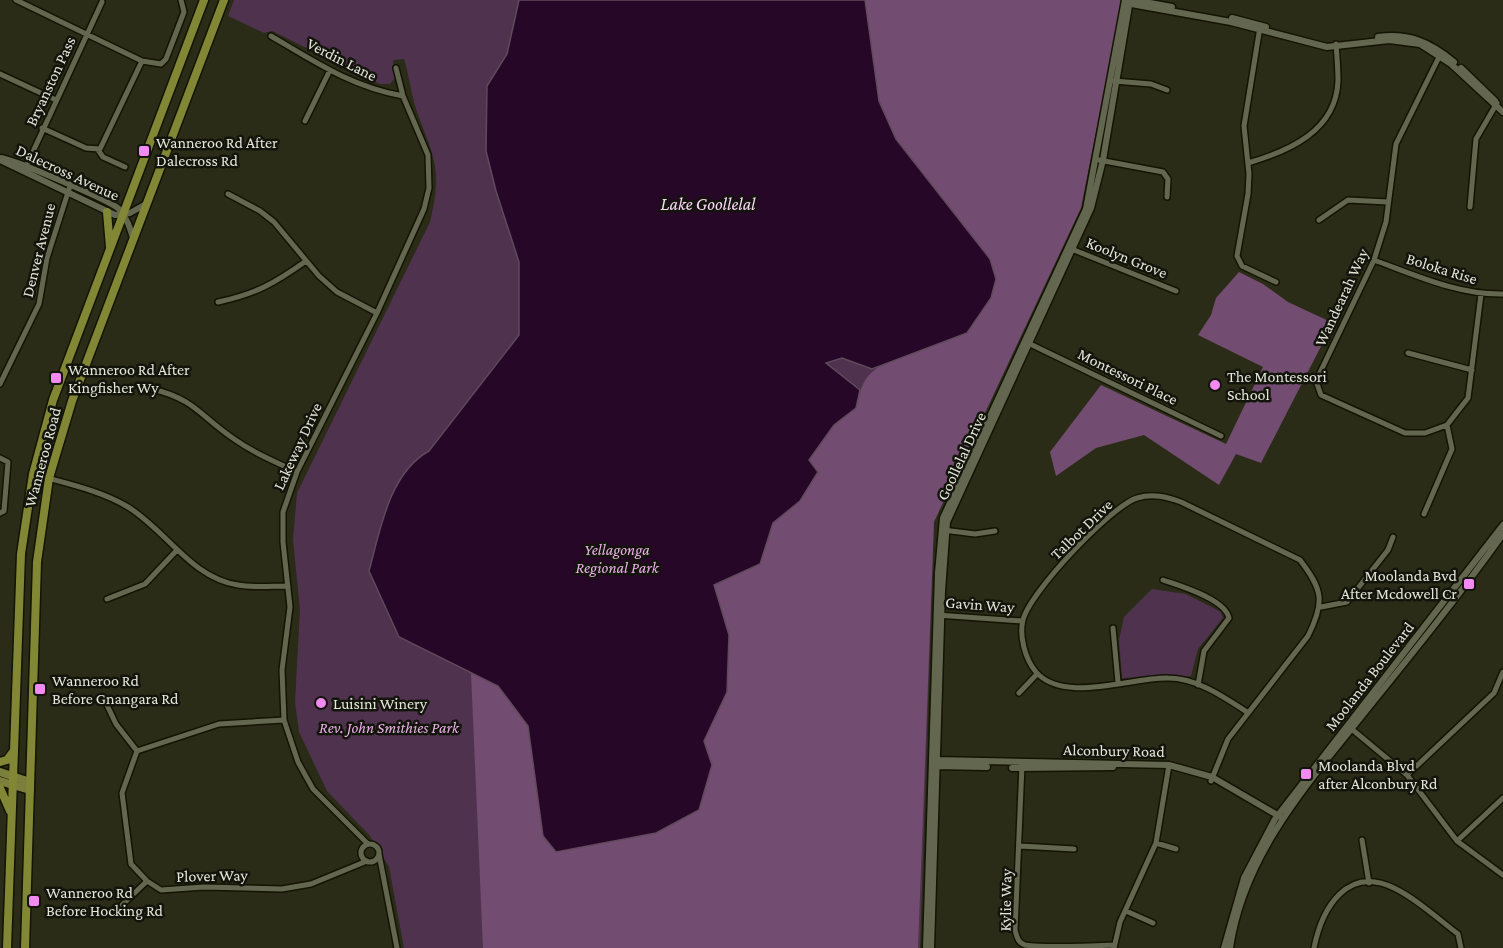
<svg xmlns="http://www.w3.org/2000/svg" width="1503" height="948" viewBox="0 0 1503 948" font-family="'Crimson Pro',serif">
<rect width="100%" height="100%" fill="#2a2c17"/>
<path fill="#4f324e" d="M234 0H1119L934 520 920 948H404L389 867 370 836 327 791 299 732 295 702 300 610 293 540 297 493 430 222C443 167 434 159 416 109 411 93 409 75 404 59L393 60 395 78 390 84H380L272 31 264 33 228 16Z
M1152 589 1186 594 1221 612 1223 618 1198 649 1191 676 1122 678 1119 640 1124 617Z"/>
<path fill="#724d71" d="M865 0H1122L1081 208 934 522 918 948H483L471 673 498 686 528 726 543 836 712 765 704 741 727 692 729 635 714 585 760 564 768 525 800 501 818 472 809 460 834 425 856 408C862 380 867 371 893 360L990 259 896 139 879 101Z
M1239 272 1263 284 1288 302 1333 323 1261 463 1236 454 1219 485 1144 435 1096 448 1056 476 1050 452 1101 385 1226 444 1263 367 1198 335 1211 315 1216 298Z"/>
<path fill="#270727" stroke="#604a5c" stroke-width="1.5" d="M519 0H865L879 101 896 139 990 259 996 279 991 298 967 333 872 369 842 358 826 363 860 390 856 408 834 425 809 460 818 472 800 501 773 523 760 564 714 585 729 635 727 692 704 741 712 765 699 810 656 833 556 852 543 836 528 726 498 686 399 637 369 571C380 531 389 473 429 451L519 335V262L496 191 486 151 487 86 507 54Z"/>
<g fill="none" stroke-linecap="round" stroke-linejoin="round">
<g stroke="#131402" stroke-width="8">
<path id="minor" d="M16 0 142 61 161 64 166 59 184 12 181 0
M1260 27 1244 126 1249 174 1248 194 1237 256 1242 266 1276 282
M271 36C315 62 352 87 403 96
M1441 53 1396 144 1386 222 1374 260 1316 381 1321 395 1405 433H1425L1447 425 1468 398 1481 294
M0 74 56 100
M1114 81 1151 84 1167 90
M305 121 330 70
M42 128 86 148 100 149 142 61
M98 150 103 157 125 167
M1099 160 1163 172 1168 179 1167 197
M1248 163C1289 151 1336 131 1338 81 1338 69 1337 56 1336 44
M25 169 102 2
M228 194 260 211 274 222 319 276 337 292 377 313
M1470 207 1476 139 1497 103
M1319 220 1348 200 1388 202
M1069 248 1176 291
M1374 260C1415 275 1458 295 1503 294
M218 302C256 294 275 283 306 261
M1028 343 1221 436
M1408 353 1472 370
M0 384 39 304 47 258 70 186
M152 389C195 399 201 417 234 439 254 453 275 462 297 472
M0 458 8 462 4 511 0 513
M33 474C64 483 100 490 128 507 166 530 191 578 238 585 254 588 272 586 288 586
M1424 514 1452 449 1447 425
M943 530 975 534 995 531
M1163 580C1180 586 1225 599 1229 618L1204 651 1198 685
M107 599 145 584 177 550
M1321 607 1347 602 1388 550 1393 537
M937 615 1022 621
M1113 628 1118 682
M1019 693 1037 674
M106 703 116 724 137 751
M284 720 219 724 137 751 122 793 131 864 147 881 161 890 204 887 282 889 311 884 367 861
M1348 726 1407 775 1457 841 1503 875
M1022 765 1015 930C1017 937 1018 943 1025 945 1044 948 1092 946 1113 945
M1407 775 1494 693 1503 672
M1211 781 1228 739 1308 636C1325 602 1323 590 1300 560L1181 502C1167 497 1153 493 1137 498 1111 506 1029 593 1023 620 1019 636 1025 659 1036 672 1064 704 1131 677 1168 678 1197 678 1224 697 1247 712
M1362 840 1369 883
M1457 841 1503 798
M1156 843 1176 849
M368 844 313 789 298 762 284 720 282 670 290 607 283 542V512L297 472 377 313 424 209 429 188 428 155 403 96 396 68
M361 853a9 9 0 1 1 18 0a9 9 0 1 1-18 0Z
M1020 846 1074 849
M379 854 397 948
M1126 911 1153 923
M102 915 120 907 147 881
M1114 948 1120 922 1156 843 1169 765
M1314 948C1322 908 1347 865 1394 888 1417 899 1438 919 1458 934L1461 948"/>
</g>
<g stroke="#131402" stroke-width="9">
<path id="tertiary" d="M1134 0 1172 7
M1126 3 1231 22 1327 47 1389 40 1420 44 1451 64 1503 112
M1232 18 1266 27
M1378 37C1409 33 1430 42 1454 62
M1461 68 1495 101
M0 158C11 158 111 201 119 209 127 218 130 228 133 238
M0 160 115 215 130 213 146 204
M936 760 1169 765 1212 777 1279 816
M934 766 987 767
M1012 768 1113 767
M926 948 938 573 943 518 1086 209 1125 0
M931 948 942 591 947 522 1091 208 1103 160 1130 0
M1224 948 1244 878 1275 819 1503 525
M1230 948C1244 852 1311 780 1369 707 1415 650 1461 593 1503 534"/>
</g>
<g stroke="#131402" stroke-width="11">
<path id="primary" d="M0 772 30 782
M0 781 30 790"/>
</g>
<g stroke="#131402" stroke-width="11">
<path id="trunk" d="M107 212 110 247
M0 762 7 760 13 752
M0 788 10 811
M7 948 21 554 33 474 53 400 204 0
M25 948 37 562 49 478 72 401 224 0"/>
</g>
<use href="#minor" stroke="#646750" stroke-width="5"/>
<use href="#tertiary" stroke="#646750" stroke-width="6"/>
<use href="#primary" stroke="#7a7f3b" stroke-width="8"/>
<use href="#trunk" stroke="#818734" stroke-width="8"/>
</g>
<g fill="#f38af1" stroke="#13140b" stroke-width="2">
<rect x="138" y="145" width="12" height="12" rx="3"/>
<rect x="50" y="372" width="12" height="12" rx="3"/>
<circle cx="1215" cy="385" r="6"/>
<rect x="1463" y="578" width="12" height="12" rx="3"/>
<rect x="34" y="683" width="12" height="12" rx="3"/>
<circle cx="321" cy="703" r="6"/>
<rect x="1300" y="768" width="12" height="12" rx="3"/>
<rect x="28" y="895" width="12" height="12" rx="3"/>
</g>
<g text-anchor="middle" stroke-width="5" stroke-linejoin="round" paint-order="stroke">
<g font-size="16" fill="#e4e6d9" stroke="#13140b">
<text transform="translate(342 59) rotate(27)" y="6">Verdin Lane</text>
<text transform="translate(50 81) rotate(-65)" y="6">Bryanston Pass</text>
<text transform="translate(68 172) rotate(25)" y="6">Dalecross Avenue</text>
<text transform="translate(38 250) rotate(-76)" y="6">Denver Avenue</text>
<text transform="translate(1127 257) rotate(22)" y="6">Koolyn Grove</text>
<text transform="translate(1442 268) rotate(17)" y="6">Boloka Rise</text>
<text transform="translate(1341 297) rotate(-65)" y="6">Wandearah Way</text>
<text transform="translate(1128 376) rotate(26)" y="6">Montessori Place</text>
<text transform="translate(297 446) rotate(-65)" y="6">Lakeway Drive</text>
<text transform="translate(961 456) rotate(-65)" y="6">Goollelal Drive</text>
<text transform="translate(42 457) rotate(-75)" y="6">Wanneroo Road</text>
<text transform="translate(1081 529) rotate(-44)" y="6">Talbot Drive</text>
<text transform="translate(980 604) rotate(4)" y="6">Gavin Way</text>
<text transform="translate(1369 676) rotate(-52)" y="6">Moolanda Boulevard</text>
<text transform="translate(1114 750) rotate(1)" y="6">Alconbury Road</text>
<text transform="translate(212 875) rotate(-1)" y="6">Plover Way</text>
<text transform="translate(1005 900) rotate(-89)" y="6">Kylie Way</text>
</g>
<g font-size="16" fill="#e4e6d9" stroke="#13140b" text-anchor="start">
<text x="156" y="148">Wanneroo Rd After<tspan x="156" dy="18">Dalecross Rd</tspan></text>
<text x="68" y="375">Wanneroo Rd After<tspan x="68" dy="18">Kingfisher Wy</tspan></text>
<text x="1227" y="382">The Montessori<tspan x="1227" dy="18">School</tspan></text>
<text x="1457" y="581" text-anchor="end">Moolanda Bvd<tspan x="1457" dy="18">After Mcdowell Cr</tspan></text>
<text x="52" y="686">Wanneroo Rd<tspan x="52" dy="18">Before Gnangara Rd</tspan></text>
<text x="333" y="709">Luisini Winery</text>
<text x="1318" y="771">Moolanda Blvd<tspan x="1318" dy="18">after Alconbury Rd</tspan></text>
<text x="46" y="898">Wanneroo Rd<tspan x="46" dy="18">Before Hocking Rd</tspan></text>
</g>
<g font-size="16" font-style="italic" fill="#ecb0ea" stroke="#13140b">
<text x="617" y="555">Yellagonga<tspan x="617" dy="18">Regional Park</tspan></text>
<text x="389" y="733">Rev. John Smithies Park</text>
</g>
<g font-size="18" font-style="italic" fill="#fbd6f9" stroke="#13140b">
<text x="708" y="210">Lake Goollelal</text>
</g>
</g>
</svg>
